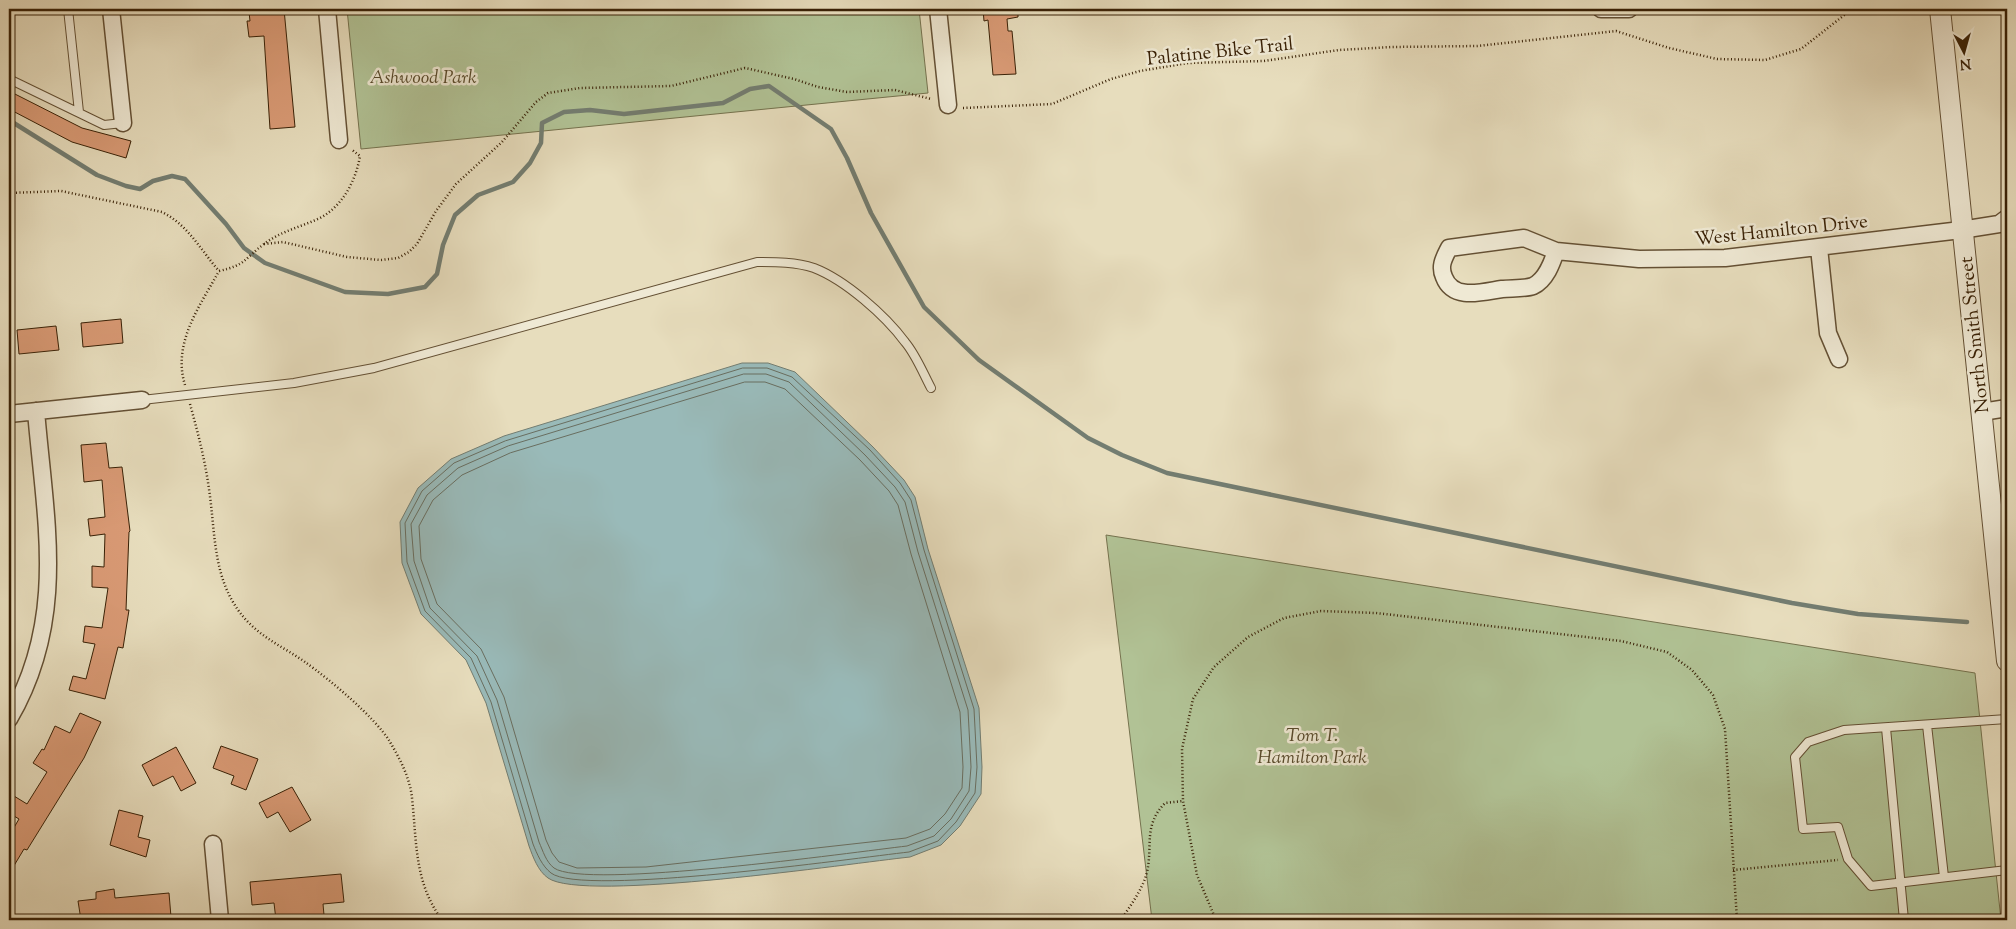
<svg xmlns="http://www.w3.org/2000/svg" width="2016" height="929" viewBox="0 0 2016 929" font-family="'Sorts Mill Goudy',serif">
<rect width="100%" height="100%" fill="#e7ddbd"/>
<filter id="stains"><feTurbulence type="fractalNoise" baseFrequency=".004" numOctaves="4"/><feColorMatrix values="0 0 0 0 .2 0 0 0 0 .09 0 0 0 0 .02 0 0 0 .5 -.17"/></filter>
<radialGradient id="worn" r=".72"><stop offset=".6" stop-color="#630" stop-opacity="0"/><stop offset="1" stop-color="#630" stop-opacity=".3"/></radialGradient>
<path fill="#b1c295" stroke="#75724e" d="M347 9H919L928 93 361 149Z
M1106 535 1975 673 2001 920H1152Z"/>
<path fill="#99bab9" stroke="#737d71" d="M742 363H768L795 372 873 447 904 480 915 497 928 549 979 708 982 767 981 794 960 826 941 845 910 857C853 863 583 903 548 878 538 871 533 857 529 846L486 703 466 660 421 614 402 563 400 522 418 488 451 459 504 436Z"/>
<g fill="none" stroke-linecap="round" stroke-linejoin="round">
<path stroke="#696e60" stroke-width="1" d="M743 368H767L792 377 870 450 900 483 911 500 924 550 974 709 977 767 975 793 956 822 938 841 909 852C855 858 582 897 551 873 542 866 537 854 533 844L491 702 471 658 425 611 407 562 405 523 422 491 454 463 505 441Z
M744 374H766L789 382 865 455 895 487 905 502 918 552 968 710 971 767 969 791 951 819 934 836 907 846C855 852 585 890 554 868 546 862 543 851 539 842L497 700 477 656 430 608 414 561 411 524 427 495 458 468 508 446Z
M745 382H765L785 389 860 460 889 491 898 505 911 554 960 712 963 767 962 788 945 814 930 829 906 838 646 867 577 868 559 862 552 853 546 840 504 697 481 649 437 604 421 559 419 526 433 500 462 475 510 453Z"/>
<path stroke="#737d71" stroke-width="4.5" d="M9 120 97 175 126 186 140 189 153 181 172 176 185 179 226 224 244 248 265 263 345 292 388 294 425 287 437 274 443 245 455 215 478 195 513 182 530 163 541 143 542 123 564 112 590 110 624 114 723 103 750 89 769 86 831 129 847 158 871 213 924 307 979 360 1088 438 1122 455 1167 473 1792 603 1858 614 1967 622"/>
</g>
<path fill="#d99a75" stroke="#392106" d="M260 9H284L295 127 270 129 264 36 249 37 247 21H250L249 12Z
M983 9H1018V17L1007 19 1008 31H1012L1016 74 993 75 988 20 984 21Z
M9 91 82 128 131 141 126 158 72 142 9 109Z
M121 319 123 343 83 347 81 323Z
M56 326 59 350 19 354 17 330Z
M106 443 109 468 122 467 130 531 129 532 126 610H129L123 648 118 647 105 699 69 690 73 676 86 679 95 644 83 642 85 626 102 628 108 588 92 587V566L104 567 105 534 90 536 88 519 105 517 102 480 84 482 81 445Z
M80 713 101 722 84 758 27 850 24 849 9 874V836L19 819 9 813V805L14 796 27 804 47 772 33 763 42 749 44 750 55 726 70 733Z
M221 746 258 759 246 790 231 784 234 776 213 768Z
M176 747 196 783 181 791 173 776 153 786 142 765Z
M292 787 311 820 290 832 278 812 267 818 259 803Z
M119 810 143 816 138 837 150 840 146 857 110 845Z
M341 874 344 902 323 904 324 915 276 920 274 903 252 905 250 882Z
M114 889 115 898 169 893 171 917 150 920H81L78 901 96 899V892Z"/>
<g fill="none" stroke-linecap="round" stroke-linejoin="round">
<g stroke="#645034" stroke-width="10">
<path id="service" d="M68 9 79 112
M9 79 104 125 123 123
M142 400 294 383 374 368 757 262C776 262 796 262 814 268 845 280 885 315 905 342 916 355 923 373 931 388
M2007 719 1844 730 1808 742 1795 757 1803 829 1838 827 1848 859 1871 886 2007 870
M1927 725 1944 877
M1886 728 1904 920"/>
</g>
<g stroke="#645034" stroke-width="19">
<path id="minor" d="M111 9 123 123
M327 9 339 140
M938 9 948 105
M1601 9H1629
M1819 248 1828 333 1839 359
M1556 251C1552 263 1546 280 1533 286 1525 289 1511 288 1502 289 1482 292 1453 301 1444 277 1439 266 1444 258 1449 248L1524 238 1556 251 1639 259 1725 258 1961 230 1999 224 2007 218
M1982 412 2007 408
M9 414 142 400
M9 719C68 618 45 520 36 411
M213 844 220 920"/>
</g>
<g stroke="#645034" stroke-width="22">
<path id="tertiary" d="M1940 9 2007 661"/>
</g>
<path stroke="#392106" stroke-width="2.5" stroke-dasharray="1 2.5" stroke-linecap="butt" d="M1994 9 2007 16
M963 108 1052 104 1111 79 1140 71 1188 63 1264 61 1339 50 1392 47 1477 46 1616 31 1669 48 1717 59 1765 60 1801 49 1852 9
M9 193 61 191 162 212C188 225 200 249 219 271 246 265 244 259 264 244 281 231 301 227 320 218 343 206 356 180 360 156L351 149
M264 244 283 242 347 257 381 260 398 258 409 252 417 244 436 211 456 184 502 142 536 102 548 93 580 88 671 86 745 68 794 79 818 87 847 92 895 90 931 99
M185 385C172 343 200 306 219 271
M190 404C198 433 205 460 209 489 216 536 212 583 247 621 264 639 285 648 305 662 329 679 376 718 390 742 400 759 410 778 412 798 417 843 414 882 442 920
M1733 870 1838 860
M1121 920C1130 906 1143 889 1147 872 1153 845 1143 826 1165 803L1183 801
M1216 920 1197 875 1183 801 1182 749 1193 699 1214 667 1248 637 1284 618 1321 611 1376 613 1621 641 1667 652 1692 670 1713 695 1725 729 1737 920"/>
<use href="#service" stroke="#efe9d4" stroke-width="8"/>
<use href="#minor" stroke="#efe9d4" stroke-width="16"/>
<use href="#tertiary" stroke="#efe9d4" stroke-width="20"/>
</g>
<g text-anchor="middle" stroke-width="5" stroke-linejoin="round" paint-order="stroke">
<g font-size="19" fill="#392106" stroke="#efe9d4">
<text transform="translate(1220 50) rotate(-6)" y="7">Palatine Bike Trail</text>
<text transform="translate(1781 229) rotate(-6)" y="7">West Hamilton Drive</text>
<text transform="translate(1973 335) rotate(-96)" y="7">North Smith Street</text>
</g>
<g font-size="19" font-style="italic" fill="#57492a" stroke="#efe9d4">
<text x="423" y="83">Ashwood Park</text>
<text x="1312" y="741">Tom T.<tspan x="1312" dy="22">Hamilton Park</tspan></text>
</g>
</g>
<rect width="2016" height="929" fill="none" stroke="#e7ddbd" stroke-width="30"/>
<rect x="10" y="10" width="1996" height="909" fill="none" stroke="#392106" stroke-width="2.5"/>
<rect x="15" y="15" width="1986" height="899" fill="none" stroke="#392106"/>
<g transform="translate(1964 52) rotate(174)" stroke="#efe9d4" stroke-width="4" paint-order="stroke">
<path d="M0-4L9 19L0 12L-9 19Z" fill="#392106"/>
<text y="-8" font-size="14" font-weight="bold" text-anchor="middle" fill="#392106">N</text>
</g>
<rect width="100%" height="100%" filter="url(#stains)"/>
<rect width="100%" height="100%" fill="url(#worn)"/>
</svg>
